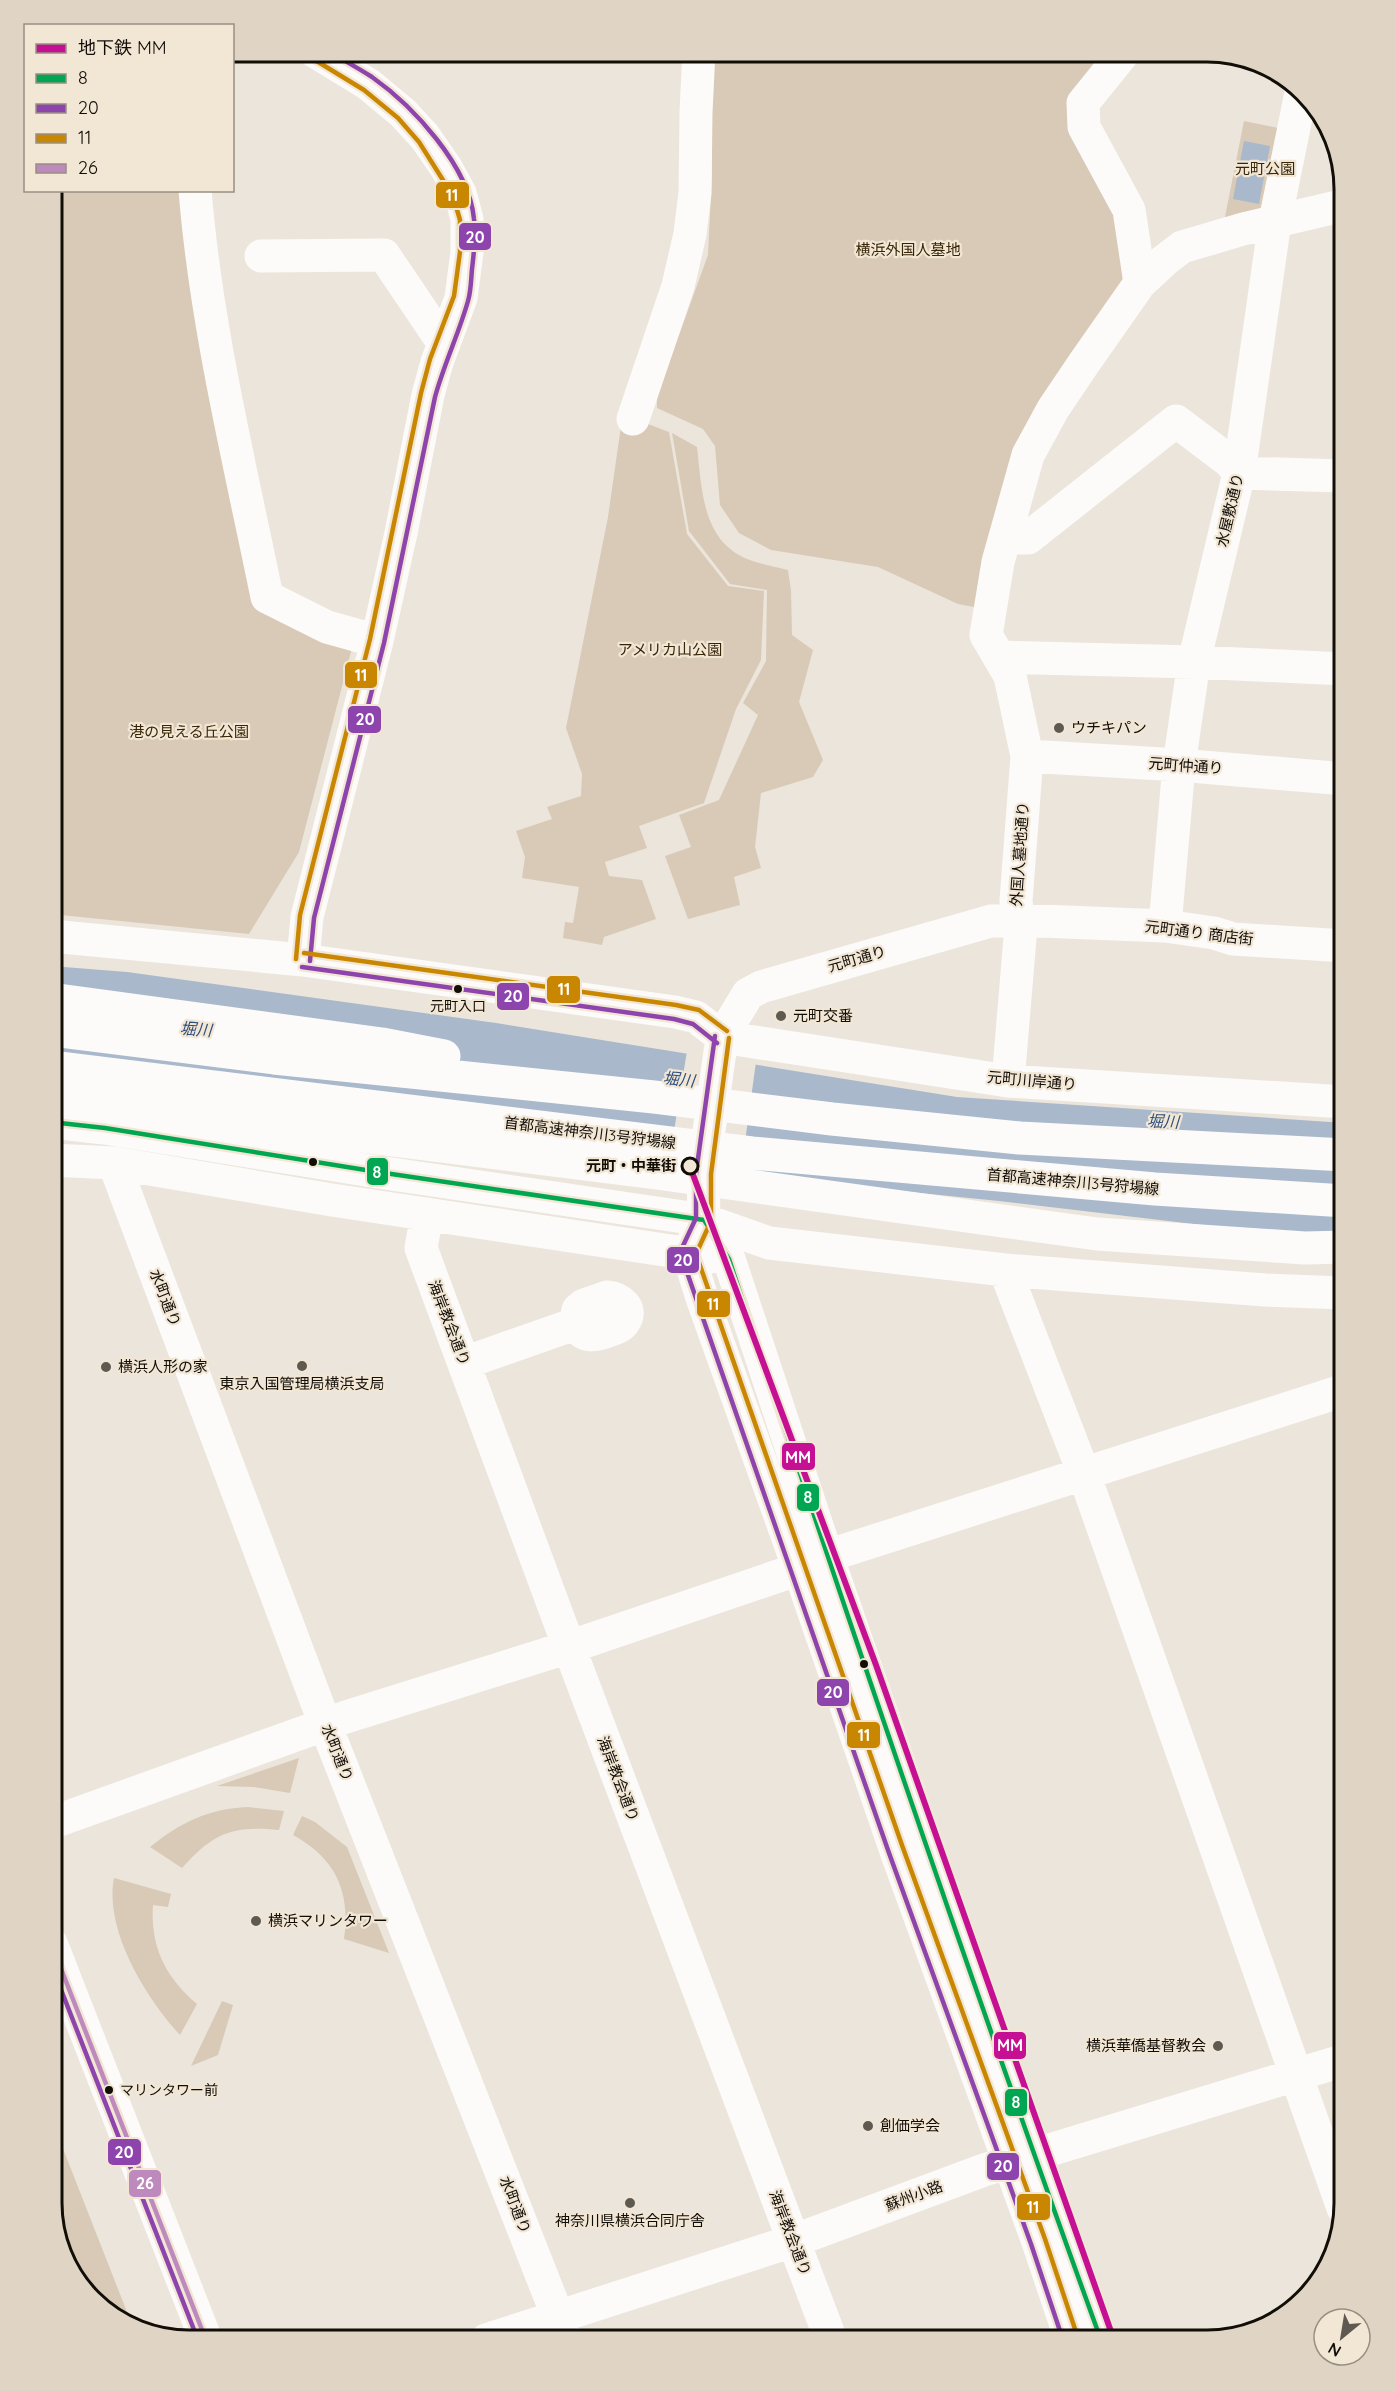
<svg xmlns="http://www.w3.org/2000/svg" width="1396" height="2391" viewBox="0 0 1396 2391" font-family="Quicksand,'Noto Sans JP',sans-serif">
<rect width="100%" height="100%" fill="#ece5db"/>
<path fill="#d8cab6" d="M712 51H1110L1072 102 1118 216 1127 269 1120 291 974 607 958 604 878 567 771 550 739 533 720 505 715 446 703 429 657 408V396L708 255 712 175Z
M1244 121 1283 129 1286 209 1224 222Z
M51 191H185L191 261 260 612 353 644 299 852 249 934 51 914Z
M622 419 643 422 669 432 687 534 728 586 764 591 761 660 736 709 704 803 639 826 647 848 605 862 609 876 642 880 656 919 604 937 602 945 563 938 565 922 573 923 579 887 522 878 525 857 516 831 552 819 547 807 581 796 582 774 566 728 608 517Z
M672 433 697 447C702 490 702 540 747 559 760 564 775 567 788 570L791 591 792 635 813 650 799 702 823 760 813 777 761 793 755 847 761 868 734 877 740 905 688 919 665 856 691 847 679 815 719 800 758 715 743 703 766 661 767 590 730 584 689 531Z
M299 1758 290 1793 254 1787 217 1786Z
M248 1807 284 1811 279 1830C233 1825 213 1833 182 1868L150 1847C181 1822 208 1809 248 1807Z
M302 1816 315 1822 347 1847 389 1953 344 1939C351 1891 335 1858 293 1835Z
M114 1878 171 1894 168 1907 153 1905C150 1947 166 1978 197 2004L180 2035C146 1998 104 1930 114 1878Z
M222 2001 233 2005 218 2055 191 2066Z
M51 2118 127 2312 131 2323 112 2317 65 2263 51 2202Z"/>
<path fill="#a9b8cb" d="M1244 141 1270 146 1259 204 1233 199Z
M51 966 127 972 496 1023 957 1097 1345 1123V1242L999 1201 723 1173 51 1082Z"/>
<path fill="#ece5db" d="M687 1051 756 1062 740 1178 668 1168Z"/>
<g fill="none" stroke-linecap="round" stroke-linejoin="round">
<path stroke="#fcfbfa" stroke-width="33" d="M1125 51 1083 103 1084 127 1129 210 1140 283
M195 190C206 327 240 464 267 597L327 627 377 641
M261 256 384 255 444 344
M633 419 678 286 690 234 695 193 696 112 699 51
M1005 538H1028L1176 421 1229 461 1239 473 1345 476
M999 657 1194 662 1345 669
M1027 756 1179 765 1345 779
M1165 926 1179 765 1194 662 1239 473 1275 221 1301 93
M51 936 303 960 675 1012 696 1017 722 1037
M303 960 307 917 377 641 401 533 428 395 437 362 461 298 467 252V219L460 193 447 169 425 137 403 113 368 84 314 51
M722 1037 1008 1081 1345 1102
M1008 1081 1020 938 1016 901 1027 756 1010 676 986 635 998 562 1028 455 1053 409 1084 363 1140 283 1165 260 1182 247 1243 229 1345 205
M51 1122 105 1128 378 1172 704 1220 769 1243 1005 1270 1265 1290 1345 1293
M51 1160 114 1163 332 1200 711 1257
M114 1163 325 1724 567 2340
M427 1214 421 1248 569 1647 831 2340
M704 1220 729 1259 827 1556 1046 2189 1101 2340
M1005 1270 1084 1474 1343 2208
M607 1297C619 1298 634 1308 624 1322 621 1327 614 1329 608 1331 594 1336 584 1338 575 1324L578 1310 584 1305Z
M464 1363 575 1324
M827 1556 1345 1390
M51 1823 346 1717 569 1647 799 1569
M486 2340 793 2241 984 2170 1345 2060
M1071 2340 1038 2242 896 1851 799 1569 702 1298 688 1253 704 1220 703 1174 722 1037 748 994 761 987 991 921 1017 920 1165 926 1214 933 1233 939 1345 946"/>
<path stroke="#fcfbfa" stroke-width="33" d="M51 1943 206 2340"/>
<path stroke="#fcfbfa" stroke-width="33" d="M51 999 382 1044 444 1056
M51 1030 274 1058 654 1097 832 1119 1020 1138 1345 1155
M51 1067 752 1153 1155 1189 1345 1201
M51 1097 656 1173 1097 1234 1305 1248 1345 1247"/>
<g stroke="#f2e6d5" stroke-width="9">
<path id="bus-1" d="M51 1122 105 1128 378 1172 704 1220
M704 1220 729 1259C848 1621 971 1982 1101 2340"/>
</g>
<g stroke="#f2e6d5" stroke-width="9">
<path id="bus-2" d="M310 961 314 918 384 643 435 397C444 364 459 333 468 301 471 291 471 280 472 269 474 253 476 235 474 219 469 166 413 106 372 77 358 68 343 60 328 51
M302 967 674 1019 693 1024 717 1043
M715 1036 696 1173V1218L681 1250V1255L889 1853 1031 2244 1063 2340
M51 1964 198 2340"/>
</g>
<g stroke="#f2e6d5" stroke-width="9">
<path id="bus-3" d="M304 953 676 1005 699 1010 727 1031
M296 959 300 915 370 639 421 393 430 359 454 296 460 252V220L453 196 419 142 398 118 364 90 310 57
M729 1038 711 1174V1221L696 1254 903 1848 1045 2239 1078 2338"/>
</g>
<g stroke="#f2e6d5" stroke-width="9">
<path id="bus-4" d="M51 1943 206 2340"/>
</g>
<use href="#bus-1" stroke="#00a651" stroke-width="4.5"/>
<use href="#bus-2" stroke="#8e44ad" stroke-width="4.5"/>
<use href="#bus-3" stroke="#c98701" stroke-width="4.5"/>
<use href="#bus-4" stroke="#be8abd" stroke-width="4.5"/>
<g stroke="#f2e6d5" stroke-width="10">
<path id="metro-1" d="M689 1164 876 1665 1114 2340"/>
</g>
<use href="#metro-1" stroke="#c61094" stroke-width="6"/>
</g>
<g fill="#5e5951" stroke="#f2e6d5" stroke-width="2">
<circle cx="1059" cy="728" r="6"/>
<circle cx="781" cy="1016" r="6"/>
<circle cx="302" cy="1366" r="6"/>
<circle cx="106" cy="1367" r="6"/>
<circle cx="256" cy="1921" r="6"/>
<circle cx="1218" cy="2046" r="6"/>
<circle cx="868" cy="2126" r="6"/>
<circle cx="630" cy="2203" r="6"/>
</g>
<g fill="#110d07" stroke="#f2e6d5" stroke-width="2">
<circle cx="458" cy="989" r="5"/>
<circle cx="313" cy="1162" r="5"/>
<circle cx="864" cy="1664" r="5"/>
<circle cx="109" cy="2090" r="5"/>
</g>
<circle fill="#f2e6d5" stroke="#110d07" stroke-width="3" cx="690" cy="1166" r="8"/>
<g text-anchor="middle" stroke-width="4.5" stroke-linejoin="round" paint-order="stroke">
<g font-size="14" fill="#110d07" stroke="#f2e6d5">
<text x="458" y="1011">元町入口</text>
<text x="120" y="2095" text-anchor="start">マリンタワー前</text>
</g>
<g font-size="15" fill="#372507" stroke="#f2e6d5">
<text x="1265" y="174">元町公園</text>
<text x="908" y="255">横浜外国人墓地</text>
<text x="670" y="655">アメリカ山公園</text>
<text x="189" y="737">港の見える丘公園</text>
</g>
<g font-size="15" fill="#110d07" stroke="#f2e6d5">
<text transform="translate(1230 510) rotate(-77)" y="5">水屋敷通り</text>
<text transform="translate(1186 766) rotate(4)" y="5">元町仲通り</text>
<text transform="translate(1020 854) rotate(-86)" y="5">外国人墓地通り</text>
<text transform="translate(1199 933) rotate(7)" y="5">元町通り 商店街</text>
<text transform="translate(857 959) rotate(-16)" y="5">元町通り</text>
<text transform="translate(1032 1081) rotate(5)" y="5">元町川岸通り</text>
<text transform="translate(590 1133) rotate(7)" y="5">首都高速神奈川3号狩場線</text>
<text transform="translate(1073 1182) rotate(5)" y="5">首都高速神奈川3号狩場線</text>
<text transform="translate(165 1298) rotate(69)" y="5">水町通り</text>
<text transform="translate(449 1323) rotate(69)" y="5">海岸教会通り</text>
<text transform="translate(337 1753) rotate(68)" y="5">水町通り</text>
<text transform="translate(618 1779) rotate(69)" y="5">海岸教会通り</text>
<text transform="translate(914 2196) rotate(-20)" y="5">蘇州小路</text>
<text transform="translate(515 2205) rotate(69)" y="5">水町通り</text>
<text transform="translate(790 2233) rotate(69)" y="5">海岸教会通り</text>
</g>
<g font-size="15" fill="#110d07" stroke="#f2e6d5" text-anchor="start">
<text x="1071" y="733">ウチキパン</text>
<text x="793" y="1021">元町交番</text>
<text x="118" y="1372">横浜人形の家</text>
<text x="302" y="1389" text-anchor="middle">東京入国管理局横浜支局</text>
<text x="268" y="1926">横浜マリンタワー</text>
<text x="1206" y="2051" text-anchor="end">横浜華僑基督教会</text>
<text x="880" y="2131">創価学会</text>
<text x="630" y="2226" text-anchor="middle">神奈川県横浜合同庁舎</text>
</g>
<g font-size="15" font-weight="bold" fill="#110d07" stroke="#f2e6d5" text-anchor="end">
<text x="676" y="1171">元町・中華街</text>
</g>
<g font-size="16" font-style="italic" fill="#2e507d" stroke="#f2e6d5">
<text transform="translate(196 1029) rotate(4)" y="6">堀川</text>
<text transform="translate(679 1079) rotate(6)" y="6">堀川</text>
<text transform="translate(1163 1121) rotate(3)" y="6">堀川</text>
</g>
</g>
<path d="M0 0H1396V2391H0ZM189 62H1207A127 127 0 0 1 1334 189V2203A127 127 0 0 1 1207 2330H189A127 127 0 0 1 62 2203V189A127 127 0 0 1 189 62Z" fill="#e0d5c5" fill-rule="evenodd"/>
<path fill="none" stroke="#110d07" stroke-width="3" d="M189 62H1207A127 127 0 0 1 1334 189V2203A127 127 0 0 1 1207 2330H189A127 127 0 0 1 62 2203V189A127 127 0 0 1 189 62Z"/>
<g stroke="#f2e6d5" stroke-width="2">
<rect x="435" y="181" width="35" height="28" rx="6" fill="#c98701"/>
<rect x="458" y="222" width="34" height="29" rx="6" fill="#8e44ad"/>
<rect x="344" y="661" width="34" height="28" rx="6" fill="#c98701"/>
<rect x="347" y="705" width="35" height="29" rx="6" fill="#8e44ad"/>
<rect x="546" y="975" width="35" height="29" rx="6" fill="#c98701"/>
<rect x="496" y="982" width="34" height="29" rx="6" fill="#8e44ad"/>
<rect x="366" y="1157" width="23" height="29" rx="6" fill="#00a651"/>
<rect x="666" y="1246" width="34" height="28" rx="6" fill="#8e44ad"/>
<rect x="696" y="1290" width="35" height="28" rx="6" fill="#c98701"/>
<rect x="781" y="1442" width="35" height="29" rx="6" fill="#c61094"/>
<rect x="796" y="1483" width="24" height="29" rx="6" fill="#00a651"/>
<rect x="816" y="1678" width="34" height="29" rx="6" fill="#8e44ad"/>
<rect x="846" y="1721" width="35" height="28" rx="6" fill="#c98701"/>
<rect x="993" y="2031" width="34" height="29" rx="6" fill="#c61094"/>
<rect x="1004" y="2088" width="24" height="29" rx="6" fill="#00a651"/>
<rect x="107" y="2138" width="35" height="28" rx="6" fill="#8e44ad"/>
<rect x="986" y="2152" width="34" height="29" rx="6" fill="#8e44ad"/>
<rect x="128" y="2169" width="34" height="29" rx="6" fill="#be8abd"/>
<rect x="1016" y="2193" width="35" height="28" rx="6" fill="#c98701"/>
</g>
<g font-size="16" text-anchor="middle" font-weight="bold" fill="#fff">
<text x="452" y="201">11</text>
<text x="475" y="243">20</text>
<text x="361" y="681">11</text>
<text x="365" y="725">20</text>
<text x="564" y="995">11</text>
<text x="513" y="1002">20</text>
<text x="377" y="1178">8</text>
<text x="683" y="1266">20</text>
<text x="713" y="1310">11</text>
<text x="798" y="1463">MM</text>
<text x="808" y="1503">8</text>
<text x="833" y="1698">20</text>
<text x="864" y="1741">11</text>
<text x="1010" y="2051">MM</text>
<text x="1016" y="2108">8</text>
<text x="124" y="2158">20</text>
<text x="1003" y="2172">20</text>
<text x="145" y="2189">26</text>
<text x="1033" y="2213">11</text>
</g>
<rect x="24" y="24" width="210" height="168" fill="#f2e6d5" stroke="#988f83" stroke-width="1.5"/>
<rect x="36" y="44" width="30" height="9" fill="#c61094" stroke="#988f83" stroke-width="1.5"/>
<text x="78" y="54" font-size="18" fill="#110d07">地下鉄 MM</text>
<rect x="36" y="74" width="30" height="9" fill="#00a651" stroke="#988f83" stroke-width="1.5"/>
<text x="78" y="84" font-size="18" fill="#110d07">8</text>
<rect x="36" y="104" width="30" height="9" fill="#8e44ad" stroke="#988f83" stroke-width="1.5"/>
<text x="78" y="114" font-size="18" fill="#110d07">20</text>
<rect x="36" y="134" width="30" height="9" fill="#c98701" stroke="#988f83" stroke-width="1.5"/>
<text x="78" y="144" font-size="18" fill="#110d07">11</text>
<rect x="36" y="164" width="30" height="9" fill="#be8abd" stroke="#988f83" stroke-width="1.5"/>
<text x="78" y="174" font-size="18" fill="#110d07">26</text>
<g transform="translate(1342 2337) rotate(210)"><circle r="28" fill="#f2e6d5" stroke="#988f83" stroke-width="1.5"/>
<path d="M0-4.5L10 22L0 15L-10 22Z" fill="#5e5951"/>
<text y="-9" font-size="16" font-weight="bold" text-anchor="middle" fill="#110d07">N</text>
</g>
</svg>
